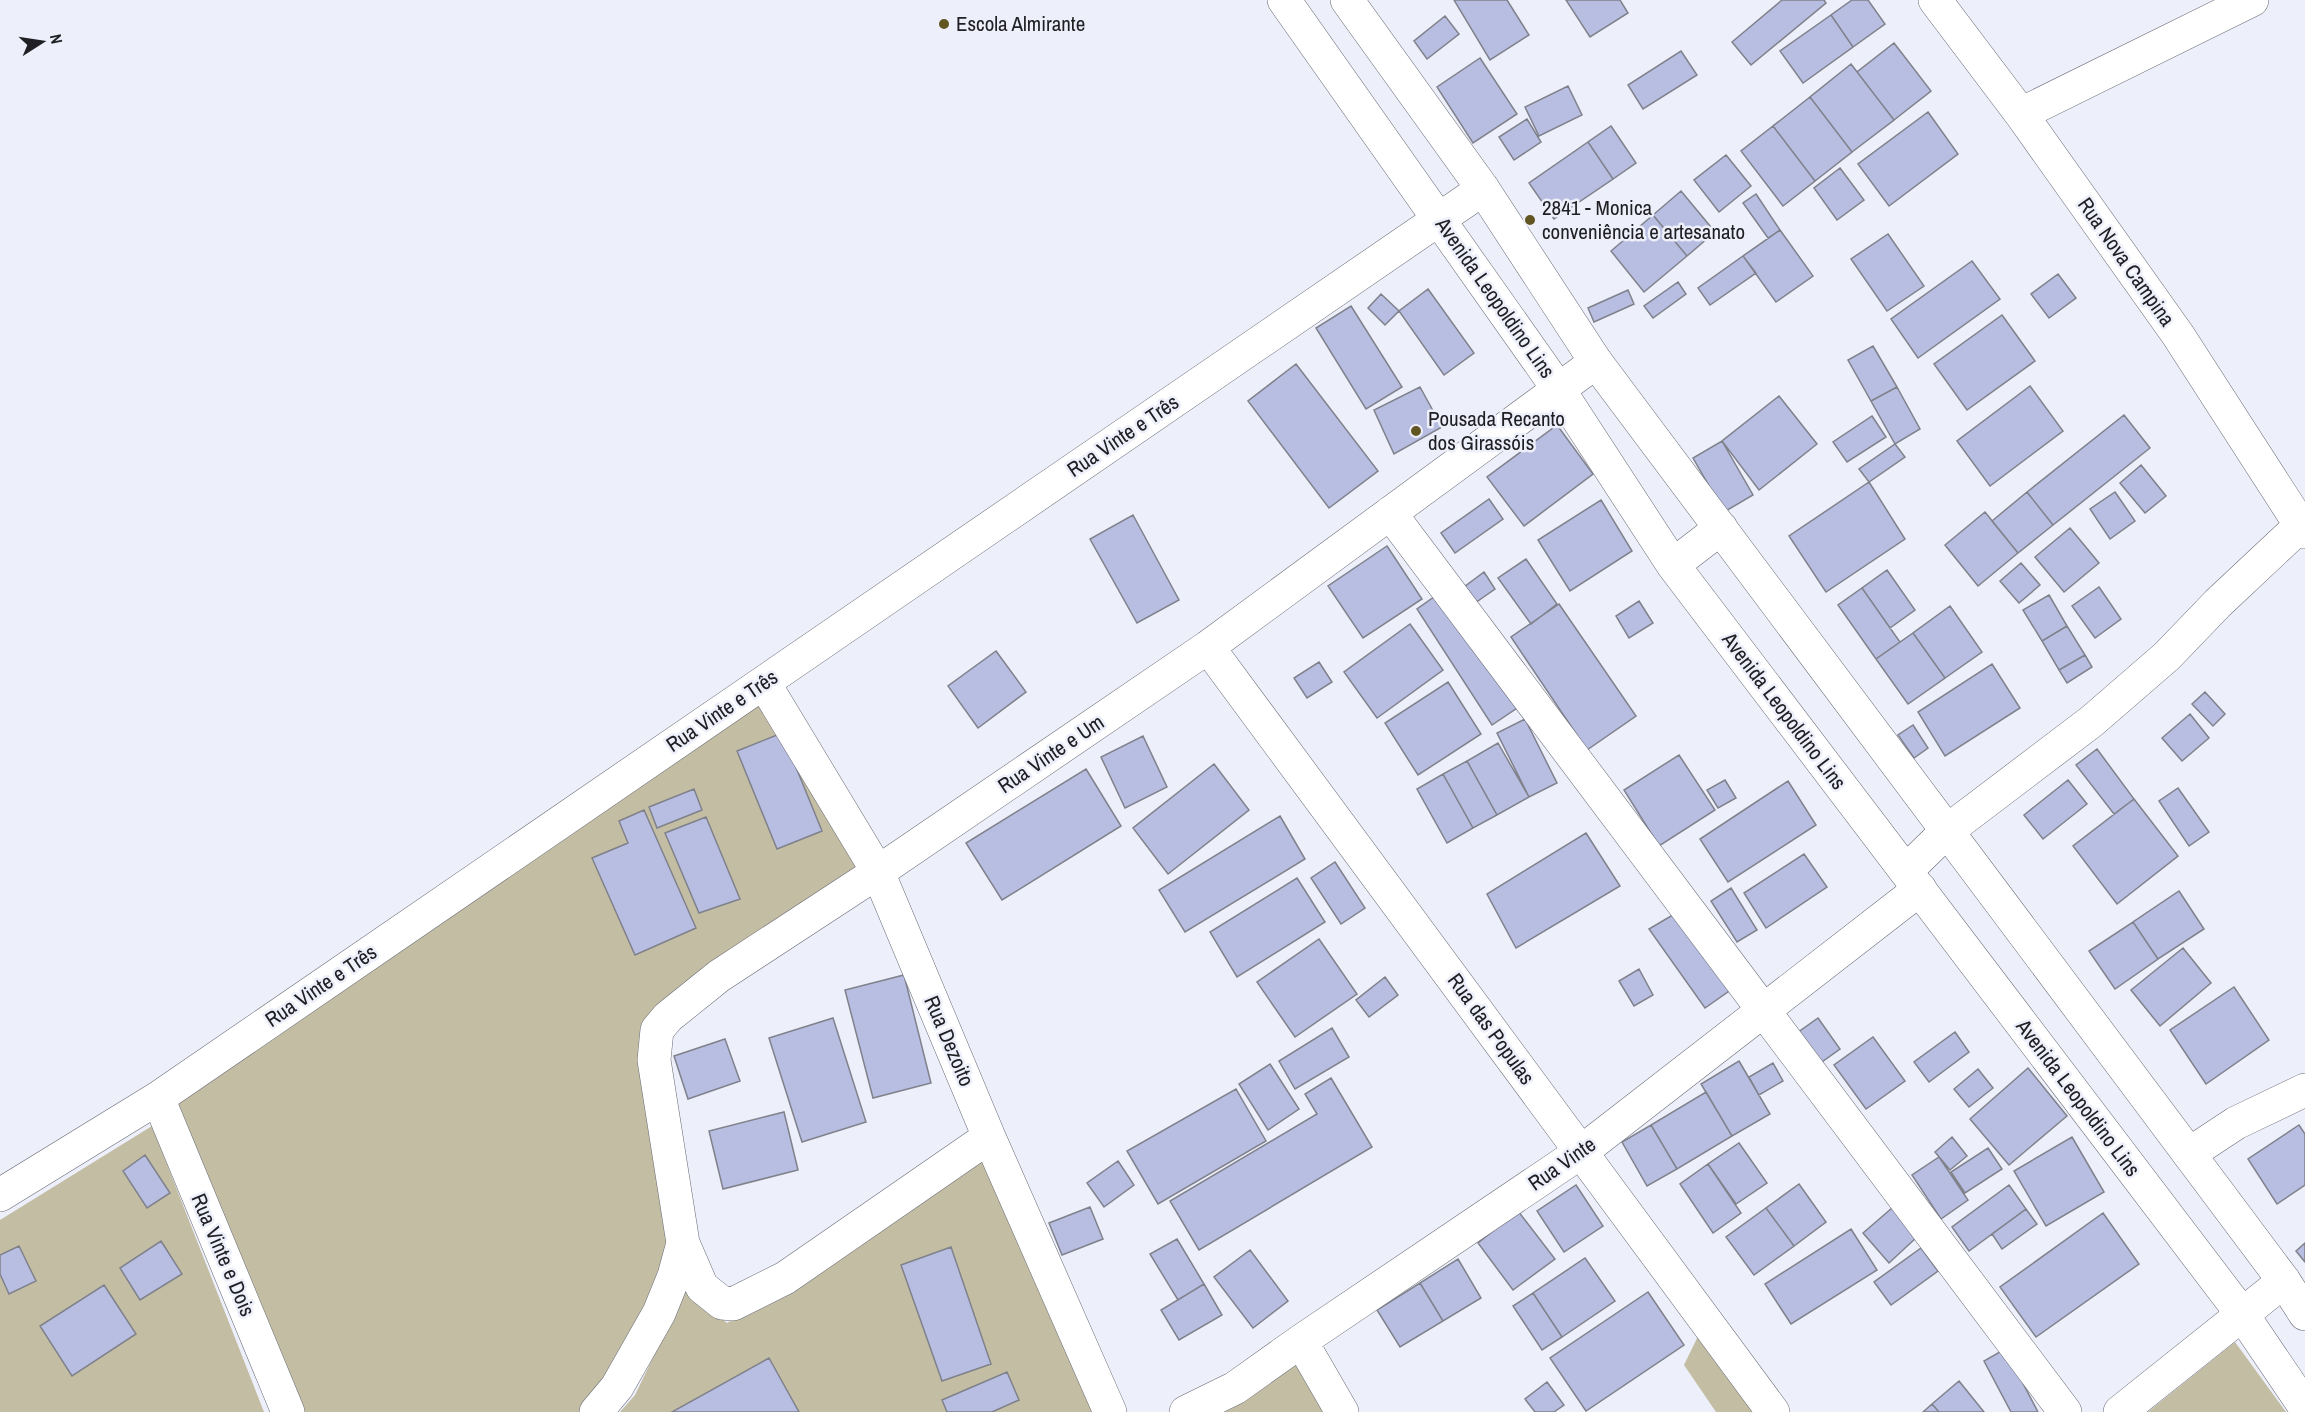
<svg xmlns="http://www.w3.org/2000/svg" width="2305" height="1412" viewBox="0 0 2305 1412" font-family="'Archivo Narrow',sans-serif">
<rect width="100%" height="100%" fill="#edeffa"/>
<path fill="#c3bda3" d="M759 698 860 867 657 1009 667 1245 647 1313 606 1386 580 1412H305L172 1104Z
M152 1126 264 1412H0V1220Z
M983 1155 1098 1412H620L635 1395 686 1289 727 1323 750 1310Z
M1702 1328 1760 1412H1716L1684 1365Z
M2235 1342 2286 1412H2148Z
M1297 1354 1328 1412H1209Z"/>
<path fill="#b8bee1" stroke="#7f818b" stroke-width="1.5" d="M1454 0H1507L1529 35 1490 60Z
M1566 0H1620L1628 13 1590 37Z
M1782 0H1824L1826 3 1751 65 1732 42Z
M1852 0H1868L1885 24 1853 47 1831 15Z
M1831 15 1853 47 1803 83 1780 51Z
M1445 16 1459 34 1427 59 1414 41Z
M1894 43 1931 91 1894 120 1857 72Z
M1681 51 1697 75 1643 109 1628 85Z
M1480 58 1517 114 1473 143 1437 87Z
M1851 64 1894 120 1852 152 1810 97Z
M1568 86 1582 115 1539 136 1525 107Z
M1810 97 1852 152 1815 181 1773 126Z
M1928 112 1958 154 1889 206 1858 164Z
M1527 119 1541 142 1514 160 1499 137Z
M1611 126 1636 163 1613 179 1588 142Z
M1773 126 1815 181 1783 206 1741 151Z
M1588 142 1613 179 1554 219 1529 183Z
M1726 155 1751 186 1719 212 1694 180Z
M1840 168 1864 200 1837 220 1814 188Z
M1681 191 1715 232 1687 256 1653 215Z
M1756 194 1780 230 1768 238 1743 203Z
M1653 215 1687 256 1644 292 1611 251Z
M1780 230 1813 276 1776 302 1743 256Z
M1888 234 1924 286 1887 311 1851 259Z
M1743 256 1756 273 1710 305 1698 288Z
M1972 261 2000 299 1918 358 1891 319Z
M2058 274 2076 298 2049 318 2031 294Z
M1678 282 1686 294 1653 318 1644 306Z
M1428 289 1474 353 1444 375 1399 311Z
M1628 290 1634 304 1594 322 1588 308Z
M1381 294 1399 311 1385 325 1368 308Z
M1351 306 1402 387 1366 409 1316 328Z
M2002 315 2035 361 1967 410 1934 364Z
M1873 346 1897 387 1871 401 1848 360Z
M1296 364 1378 471 1329 508 1248 401Z
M2030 386 2063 431 1990 486 1957 441Z
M1420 387 1442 427 1394 454 1374 410Z
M1897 387 1920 429 1895 444 1871 401Z
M1779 396 1817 444 1759 490 1722 441Z
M2124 415 2150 448 2053 525 2027 492Z
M1872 416 1886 437 1847 462 1833 442Z
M1557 425 1593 474 1524 526 1487 477Z
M1722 441 1753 495 1724 512 1693 458Z
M1895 444 1905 457 1869 482 1859 469Z
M2141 465 2166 496 2145 513 2120 483Z
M1869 482 1905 539 1826 592 1789 536Z
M2027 492 2053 525 2018 553 1992 521Z
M2115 492 2135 521 2110 539 2090 509Z
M1489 499 1503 519 1455 553 1441 533Z
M1601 500 1632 551 1570 591 1538 540Z
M1985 512 2018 553 1978 586 1945 545Z
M1133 515 1179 600 1137 623 1090 539Z
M2070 528 2099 563 2064 592 2035 557Z
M1387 546 1422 599 1363 638 1328 586Z
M1526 559 1557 604 1531 624 1498 578Z
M2021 563 2040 585 2019 603 2000 581Z
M1887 570 1915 610 1890 628 1862 588Z
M1484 572 1495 589 1475 603 1464 587Z
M2099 587 2121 619 2095 638 2072 606Z
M1862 588 1900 642 1876 659 1838 605Z
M1441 592 1523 704 1492 725 1417 609Z
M2049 595 2067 626 2042 641 2023 610Z
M1639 601 1653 623 1629 638 1616 616Z
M1559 604 1636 716 1587 750 1511 637Z
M1950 606 1982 652 1945 678 1913 633Z
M1410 624 1443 670 1377 718 1344 672Z
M2067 626 2085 655 2059 670 2042 641Z
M1913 633 1945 678 1908 704 1876 659Z
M996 651 1026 692 978 728 948 686Z
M2085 655 2092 667 2067 683 2059 670Z
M1319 662 1332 682 1307 698 1294 678Z
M1992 664 2020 708 1945 756 1918 712Z
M1448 682 1481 734 1418 775 1385 723Z
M2205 692 2225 714 2213 726 2192 704Z
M2190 714 2209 738 2182 761 2162 738Z
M1525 719 1557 783 1529 797 1497 733Z
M1913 725 1928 748 1914 758 1898 735Z
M782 733 822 831 777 849 737 751Z
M1143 736 1167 787 1125 808 1101 757Z
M1498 743 1529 797 1497 815 1467 761Z
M2097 749 2134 799 2114 814 2076 765Z
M1679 755 1715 810 1659 846 1624 790Z
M1467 761 1497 815 1473 828 1443 774Z
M1214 764 1249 810 1168 874 1133 828Z
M1086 769 1121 826 1002 900 966 843Z
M1443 774 1473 828 1447 843 1417 789Z
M1725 780 1736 798 1718 808 1707 790Z
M2068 780 2087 804 2043 839 2024 815Z
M1788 781 1816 825 1728 882 1700 839Z
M2178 788 2209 832 2189 846 2159 801Z
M694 789 702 810 657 828 649 807Z
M2134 799 2178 856 2117 904 2073 846Z
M644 810 696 928 635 955 592 858 628 843 619 821Z
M1280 816 1305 859 1185 932 1159 890Z
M706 817 740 899 699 913 665 833Z
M1586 833 1620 886 1516 948 1487 894Z
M1804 854 1827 887 1766 928 1744 893Z
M1335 862 1365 908 1341 924 1311 878Z
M1297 878 1325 922 1237 977 1210 932Z
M1731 888 1757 930 1737 942 1711 901Z
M2179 891 2204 929 2158 959 2133 922Z
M1681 910 1732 989 1705 1008 1649 929Z
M2133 922 2158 959 2115 989 2089 951Z
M1319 939 1357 994 1295 1037 1257 982Z
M2183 948 2211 983 2160 1026 2131 990Z
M1639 969 1653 995 1634 1006 1619 981Z
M904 975 931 1083 873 1098 845 990Z
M1385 977 1398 995 1369 1017 1356 1000Z
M2234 987 2269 1040 2206 1084 2170 1030Z
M833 1018 866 1122 802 1142 769 1038Z
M1818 1018 1840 1049 1819 1064 1797 1033Z
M1332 1028 1349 1057 1295 1089 1279 1061Z
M1955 1032 1969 1052 1929 1082 1914 1062Z
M1873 1037 1905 1081 1866 1109 1834 1065Z
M725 1039 740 1081 688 1099 674 1056Z
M1739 1061 1770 1114 1732 1136 1701 1084Z
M1773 1063 1783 1081 1759 1095 1749 1077Z
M1270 1064 1299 1109 1268 1130 1239 1084Z
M2028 1068 2067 1116 2009 1165 1970 1119Z
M1978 1069 1993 1088 1969 1107 1954 1089Z
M1331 1078 1372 1147 1199 1250 1170 1201 1317 1114 1305 1094Z
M1236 1089 1266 1141 1158 1204 1127 1151Z
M1706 1092 1732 1136 1677 1169 1651 1125Z
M784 1112 798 1170 723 1189 709 1131Z
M1651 1125 1677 1169 1647 1186 1622 1142Z
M2299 1125 2305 1134V1185L2277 1204 2248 1159Z
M1952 1137 1967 1156 1950 1170 1935 1152Z
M2072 1137 2104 1192 2046 1226 2014 1171Z
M1739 1143 1767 1183 1736 1204 1708 1164Z
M1988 1148 2002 1169 1965 1193 1951 1172Z
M145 1155 170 1193 147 1208 123 1171Z
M1939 1157 1968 1200 1941 1219 1912 1175Z
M1118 1161 1134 1185 1104 1207 1087 1183Z
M1708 1164 1741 1213 1713 1233 1680 1184Z
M1799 1184 1826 1222 1794 1246 1766 1208Z
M1576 1185 1603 1226 1564 1252 1537 1211Z
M2009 1185 2026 1209 1969 1251 1952 1227Z
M1090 1207 1103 1239 1062 1255 1049 1223Z
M1766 1208 1794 1246 1754 1275 1726 1237Z
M1892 1208 1917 1237 1889 1263 1863 1233Z
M2026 1209 2037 1224 2002 1249 1992 1234Z
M1518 1211 1555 1259 1513 1290 1478 1243Z
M2103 1213 2139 1264 2036 1337 2000 1287Z
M1851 1229 1877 1270 1791 1324 1765 1284Z
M1177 1239 1204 1284 1178 1300 1150 1254Z
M161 1241 182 1274 140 1300 120 1268Z
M2305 1243V1262L2296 1251Z
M19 1246 36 1281 9 1294 0 1274V1255Z
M951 1247 991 1364 942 1381 901 1265Z
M1921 1248 1938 1271 1891 1305 1874 1282Z
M1250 1250 1288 1301 1253 1328 1214 1277Z
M1585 1258 1615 1301 1562 1337 1533 1293Z
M1458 1259 1481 1298 1443 1321 1420 1283Z
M1420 1283 1443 1321 1400 1347 1377 1310Z
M1204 1284 1222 1315 1179 1340 1161 1310Z
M104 1285 136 1334 72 1376 40 1326Z
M1648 1292 1684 1345 1586 1411 1550 1358Z
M1533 1293 1562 1337 1542 1350 1513 1306Z
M2005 1349 2038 1412H2011L1984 1361Z
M769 1358 799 1412H672Z
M1007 1372 1019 1400 992 1412H947L942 1400Z
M1959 1381 1984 1412H1939L1932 1404Z
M1547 1382 1564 1405 1554 1412H1535L1525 1399Z
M1932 1404 1939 1412H1923Z"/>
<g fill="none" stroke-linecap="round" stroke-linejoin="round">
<g stroke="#696b75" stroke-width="34">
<path id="minor" d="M1935 0 2021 114 2178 335 2305 532
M2021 114 2252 0
M1390 513 2065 1412
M1208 647 1773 1412
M764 683 878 872 989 1137 1110 1412
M1906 871 1947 831 2092 721 2167 656 2218 603 2300 526
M158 1098 288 1412
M2189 1154 2236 1123 2305 1090
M0 1195 158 1098 1483 189
M683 1243 702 1287 722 1303 733 1304 785 1278 989 1137
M1301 1341 1342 1412
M596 1412 617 1387 659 1313 674 1276 683 1243 654 1060 657 1030 668 1017 719 976 878 872 1208 647 1596 362
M1186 1412 1235 1388 1301 1341 1581 1152 1920 889
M2120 1412 2284 1281"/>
</g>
<g stroke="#696b75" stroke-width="34">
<path id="major" d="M1284 0 1559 390 1673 565 2242 1314 2305 1407
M1347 0 1483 189 1596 362 2189 1154 2284 1281 2305 1314
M1673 565 1721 528"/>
</g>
<use href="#minor" stroke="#fff" stroke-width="33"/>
<use href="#major" stroke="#fff" stroke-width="33"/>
</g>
<g fill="#615522" stroke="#edeffa" stroke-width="2">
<circle cx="944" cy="24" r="6"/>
<circle cx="1530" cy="220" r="6"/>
<circle cx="1416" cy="431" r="6"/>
</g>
<g text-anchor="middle" stroke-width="5" stroke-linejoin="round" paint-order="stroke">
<g font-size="21" fill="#202024" stroke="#edeffa" text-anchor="start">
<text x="956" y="31">Escola Almirante</text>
<text x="1542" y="215">2841 - Monica<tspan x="1542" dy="24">conveniência e artesanato</tspan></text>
<text x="1428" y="426">Pousada Recanto<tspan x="1428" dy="24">dos Girassóis</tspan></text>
</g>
<g font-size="21" fill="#202024" stroke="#edeffa">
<text transform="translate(2126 262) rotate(55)" y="7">Rua Nova Campina</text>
<text transform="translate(1495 298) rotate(55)" y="7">Avenida Leopoldino Lins</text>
<text transform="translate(1123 436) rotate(-34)" y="7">Rua Vinte e Três</text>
<text transform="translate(722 711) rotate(-34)" y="7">Rua Vinte e Três</text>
<text transform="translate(1784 711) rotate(53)" y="7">Avenida Leopoldino Lins</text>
<text transform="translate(1051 754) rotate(-34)" y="7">Rua Vinte e Um</text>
<text transform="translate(321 986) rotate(-34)" y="7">Rua Vinte e Três</text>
<text transform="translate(1491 1029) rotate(54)" y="7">Rua das Populas</text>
<text transform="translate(949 1041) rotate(67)" y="7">Rua Dezoito</text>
<text transform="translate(2078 1098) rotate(53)" y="7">Avenida Leopoldino Lins</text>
<text transform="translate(1562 1164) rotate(-35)" y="7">Rua Vinte</text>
<text transform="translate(223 1255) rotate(67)" y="7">Rua Vinte e Dois</text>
</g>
</g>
<g transform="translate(42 42) rotate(78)" stroke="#edeffa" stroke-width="4.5" paint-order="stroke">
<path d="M0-4.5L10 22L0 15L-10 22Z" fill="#202024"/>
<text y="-9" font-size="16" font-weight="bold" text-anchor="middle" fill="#202024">N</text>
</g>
</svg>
